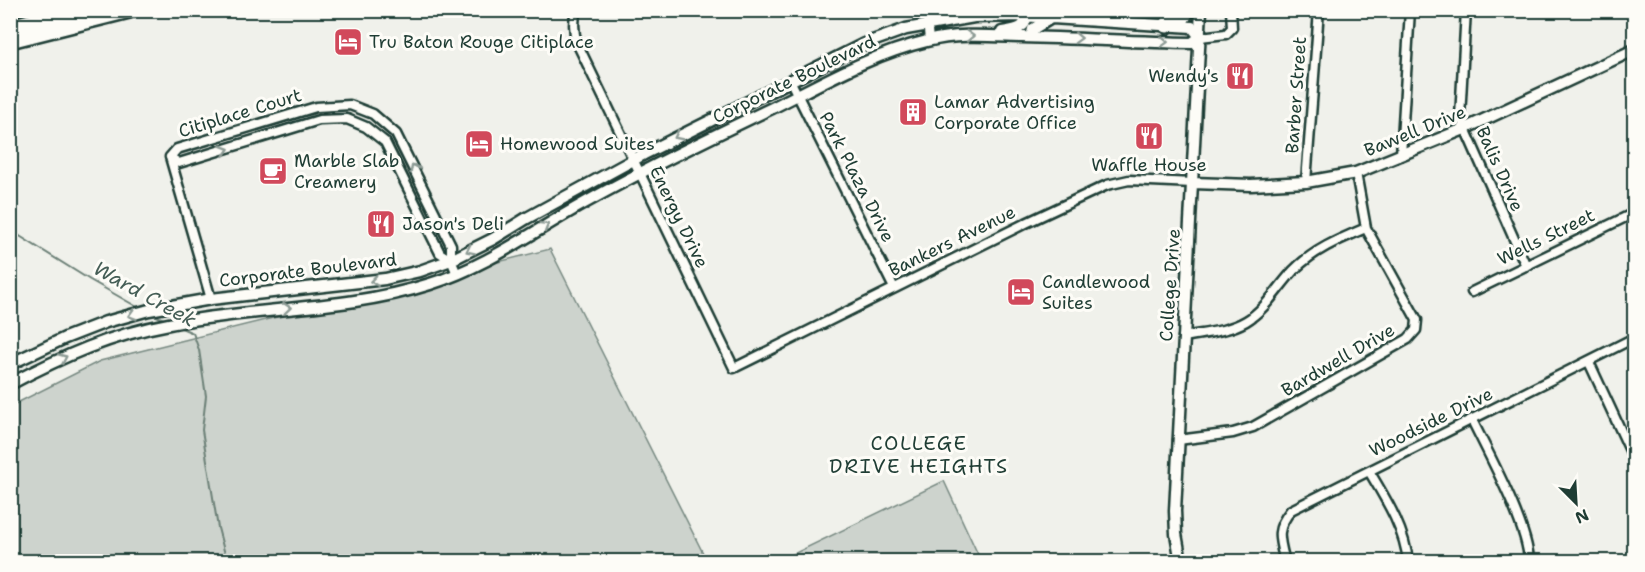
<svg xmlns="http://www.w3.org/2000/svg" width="1645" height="572" viewBox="0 0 1645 572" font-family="'Shantell Sans',sans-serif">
<rect width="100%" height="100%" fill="#f0f1eb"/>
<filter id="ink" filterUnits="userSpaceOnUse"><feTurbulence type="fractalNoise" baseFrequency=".0167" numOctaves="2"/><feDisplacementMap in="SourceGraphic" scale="12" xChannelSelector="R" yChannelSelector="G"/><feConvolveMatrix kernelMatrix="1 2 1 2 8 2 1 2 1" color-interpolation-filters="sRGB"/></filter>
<g filter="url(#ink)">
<path fill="#cdd3cd" stroke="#768880" stroke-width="1.5" d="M550 249 707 561 11 562V406L100 361Z
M944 481 981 561 785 562 783 559Z"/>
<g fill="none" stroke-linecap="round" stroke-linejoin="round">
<path stroke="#6c8077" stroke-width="2" d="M10 230 90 280 139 308
M152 314 166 320
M179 327 193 333 199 350 206 396 202 430 218 528 227 562"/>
<g stroke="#1f3d34" stroke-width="13">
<path id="minor" d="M576 10C573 22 573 31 577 43L734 368 1026 223 1107 185 1129 180 1193 183
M926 10 929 40
M1466 10 1460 117 1526 266
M1167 25V10
M1200 37 1226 34 1232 28 1231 10
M790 80 894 288
M1401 155 1410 10
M170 157 177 149 316 107 350 105 373 114 396 134 451 245V260L457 274
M170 157 179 163 319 120 347 119 366 127 385 142 440 253 451 260
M170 157 211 299
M1306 182 1319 10
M1472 292 1634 213
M1183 337C1204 333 1227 332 1246 321 1266 309 1278 287 1294 270 1315 249 1340 239 1366 228
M1589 362 1634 459
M1472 420C1488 453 1529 528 1529 562
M1178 440 1233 433 1253 427 1408 339 1416 330 1417 320 1366 228 1356 173
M1369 471C1385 498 1405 529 1408 562
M1285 562C1279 538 1275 530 1291 510L1634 338"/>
</g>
<g stroke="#1f3d34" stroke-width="15">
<path id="tertiary" d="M1002 32C1012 30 1026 30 1026 17
M1031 37 1033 29 1051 18
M1193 183 1251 185 1306 182 1356 173 1464 129 1634 50
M10 364 65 338 106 322 149 310 211 299 385 279 420 271 451 260 493 239 527 218 644 154 864 44 906 29 974 17 1021 16 1192 27 1200 37
M10 384C61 357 113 334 169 324 255 307 346 311 430 284 485 267 531 233 581 205 643 170 707 139 772 108 822 83 872 54 927 41 958 33 990 36 1022 37 1078 38 1135 42 1192 43L1200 37
M1181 562 1176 534 1175 511 1201 10"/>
</g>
<g stroke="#1f3d34" stroke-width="20">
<path id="motorway" d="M1167 25 1182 18 1187 10
M10 27 77 10
M10 40 129 10"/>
</g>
<use href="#minor" stroke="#fdfcf7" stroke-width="8"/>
<use href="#tertiary" stroke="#fdfcf7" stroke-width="10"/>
<use href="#motorway" stroke="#fdfcf7" stroke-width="15"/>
</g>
<defs><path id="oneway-chevron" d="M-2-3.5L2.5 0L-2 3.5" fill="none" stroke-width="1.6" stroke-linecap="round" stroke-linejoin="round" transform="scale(1.5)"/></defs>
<g stroke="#8e9c96">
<use href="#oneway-chevron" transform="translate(970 36) rotate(-2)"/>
<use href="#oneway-chevron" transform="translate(1078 38) rotate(2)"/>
<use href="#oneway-chevron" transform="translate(1164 42) rotate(2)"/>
<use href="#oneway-chevron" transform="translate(678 136) rotate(153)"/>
<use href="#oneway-chevron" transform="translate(225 150) rotate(-16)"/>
<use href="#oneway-chevron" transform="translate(414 168) rotate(-116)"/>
<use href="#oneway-chevron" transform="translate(545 226) rotate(-31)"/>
<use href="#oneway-chevron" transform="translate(470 250) rotate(154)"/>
<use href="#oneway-chevron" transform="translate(374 281) rotate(172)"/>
<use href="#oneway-chevron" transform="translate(287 308) rotate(-6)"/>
<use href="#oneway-chevron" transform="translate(132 315) rotate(164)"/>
<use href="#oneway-chevron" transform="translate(63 358) rotate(-24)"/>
</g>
</g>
<defs>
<g id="hotel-square" transform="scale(1.5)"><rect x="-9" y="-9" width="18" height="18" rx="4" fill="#d1495b" stroke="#fdfcf7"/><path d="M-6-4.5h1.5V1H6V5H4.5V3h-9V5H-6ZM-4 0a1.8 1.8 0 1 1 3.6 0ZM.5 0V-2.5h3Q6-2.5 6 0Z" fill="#fff"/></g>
<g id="restaurant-square" transform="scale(1.5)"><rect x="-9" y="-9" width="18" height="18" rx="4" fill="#d1495b" stroke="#fdfcf7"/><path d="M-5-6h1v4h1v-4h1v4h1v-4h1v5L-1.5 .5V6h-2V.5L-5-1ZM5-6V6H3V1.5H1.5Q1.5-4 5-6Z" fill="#fff"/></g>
<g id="building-square" transform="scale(1.5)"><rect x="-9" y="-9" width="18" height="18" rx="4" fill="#d1495b" stroke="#fdfcf7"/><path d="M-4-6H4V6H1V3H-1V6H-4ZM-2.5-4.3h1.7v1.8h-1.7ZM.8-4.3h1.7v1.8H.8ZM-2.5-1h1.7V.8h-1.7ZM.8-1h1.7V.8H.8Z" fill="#fff"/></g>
<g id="cafe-square" transform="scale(1.5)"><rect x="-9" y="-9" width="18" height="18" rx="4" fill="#d1495b" stroke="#fdfcf7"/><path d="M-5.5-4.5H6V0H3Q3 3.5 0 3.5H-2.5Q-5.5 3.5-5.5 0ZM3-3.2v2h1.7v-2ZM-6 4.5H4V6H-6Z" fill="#fff"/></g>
</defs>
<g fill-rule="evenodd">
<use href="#hotel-square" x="348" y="42"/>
<use href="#restaurant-square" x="1240" y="76"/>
<use href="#building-square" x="913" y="112"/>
<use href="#restaurant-square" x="1149" y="136"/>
<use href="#hotel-square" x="479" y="144"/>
<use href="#cafe-square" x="273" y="171"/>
<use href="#restaurant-square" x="381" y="224"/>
<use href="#hotel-square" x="1021" y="292"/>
</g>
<g text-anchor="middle" stroke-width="6" stroke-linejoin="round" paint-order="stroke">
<g font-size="18" fill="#1f3d34" stroke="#fdfcf7" text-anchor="start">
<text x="369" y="48">Tru Baton Rouge Citiplace</text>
<text x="1219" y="82" text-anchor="end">Wendy's</text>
<text x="934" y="108">Lamar Advertising<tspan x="934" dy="21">Corporate Office</tspan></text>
<text x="500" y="150">Homewood Suites</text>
<text x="294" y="167">Marble Slab<tspan x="294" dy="21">Creamery</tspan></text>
<text x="1149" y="171" text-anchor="middle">Waffle House</text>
<text x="402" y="230">Jason's Deli</text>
<text x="1042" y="288">Candlewood<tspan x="1042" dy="21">Suites</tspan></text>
</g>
<g font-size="18" fill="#1f3d34" stroke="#fdfcf7">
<text transform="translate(794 79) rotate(-26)" y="6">Corporate Boulevard</text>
<text transform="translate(1296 95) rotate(-86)" y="6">Barber Street</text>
<text transform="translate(240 113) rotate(-17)" y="6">Citiplace Court</text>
<text transform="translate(1415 131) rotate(-22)" y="6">Bawell Drive</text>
<text transform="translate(1500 169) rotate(66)" y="6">Balis Drive</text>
<text transform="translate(857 177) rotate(63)" y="6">Park Plaza Drive</text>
<text transform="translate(679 217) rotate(64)" y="6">Energy Drive</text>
<text transform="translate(1546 237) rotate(-26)" y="6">Wells Street</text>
<text transform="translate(952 241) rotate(-26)" y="6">Bankers Avenue</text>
<text transform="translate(308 270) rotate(-7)" y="6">Corporate Boulevard</text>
<text transform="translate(1170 285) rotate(-86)" y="6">College Drive</text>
<text transform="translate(1338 360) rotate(-30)" y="6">Bardwell Drive</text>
<text transform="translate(1431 422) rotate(-26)" y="6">Woodside Drive</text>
</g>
<g font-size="20" font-style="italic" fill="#455e56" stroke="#fdfcf7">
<text transform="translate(145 294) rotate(29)" y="7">Ward Creek</text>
</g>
<g font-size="20" letter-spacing="1.5" fill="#1f3d34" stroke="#fdfcf7">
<text x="919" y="450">COLLEGE<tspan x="919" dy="23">DRIVE HEIGHTS</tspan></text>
</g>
</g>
<rect width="1645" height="572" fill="none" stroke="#fdfcf7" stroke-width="36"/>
<rect x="18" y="18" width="1609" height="536" fill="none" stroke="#1f3d34" stroke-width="2" filter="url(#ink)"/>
<g transform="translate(1576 503) rotate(156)" stroke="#fdfcf7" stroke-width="4.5" paint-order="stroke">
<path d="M0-4.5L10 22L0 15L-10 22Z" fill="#1f3d34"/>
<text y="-9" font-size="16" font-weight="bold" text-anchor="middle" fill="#1f3d34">N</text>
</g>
</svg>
